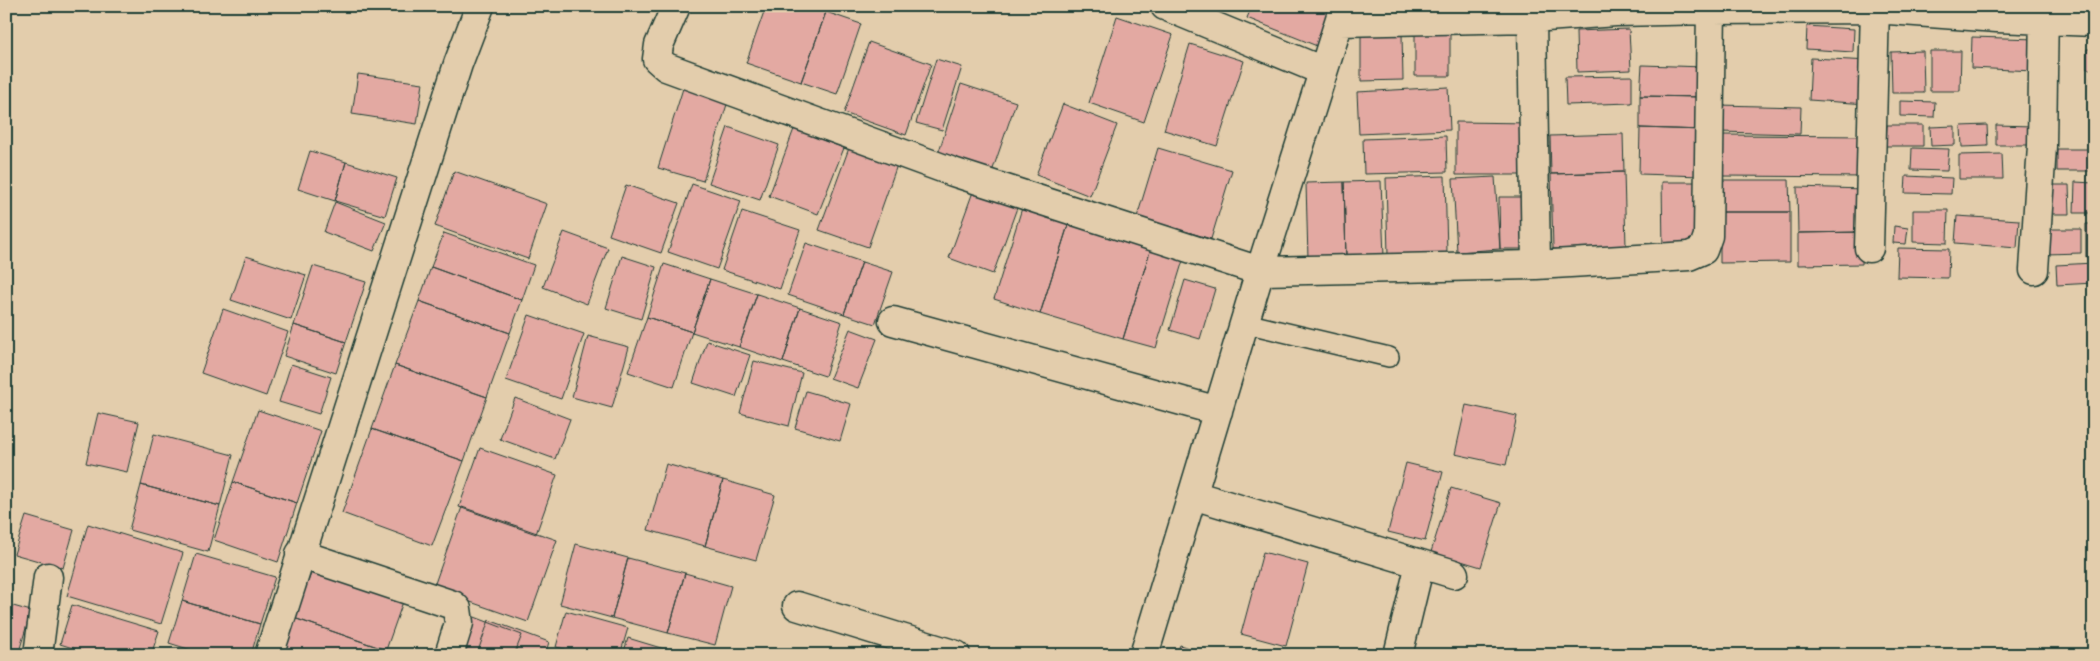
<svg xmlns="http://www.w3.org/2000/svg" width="2100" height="661" viewBox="0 0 2100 661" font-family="'Shantell Sans',sans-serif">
<rect width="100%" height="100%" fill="#e3cdac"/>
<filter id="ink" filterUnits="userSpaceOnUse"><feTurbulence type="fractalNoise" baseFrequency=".02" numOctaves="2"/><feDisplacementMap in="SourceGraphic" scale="10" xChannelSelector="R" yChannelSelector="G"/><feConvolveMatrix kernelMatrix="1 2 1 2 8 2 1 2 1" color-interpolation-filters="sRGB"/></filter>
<g filter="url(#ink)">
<path fill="#e3a9a2" stroke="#1f3d34" d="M766 6H810L826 12 801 82 746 63Z
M1252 6H1333L1317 46 1247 18Z
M826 12 861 24 837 94 801 82Z
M1117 16 1173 35 1144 122 1089 103Z
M1807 26 1854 29 1853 52 1806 49Z
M1629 29 1631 70 1577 72 1576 31Z
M1415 30H1450V76H1415Z
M1361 34H1402L1403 80 1361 81Z
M1972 37 2036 39 2034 71 1971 68Z
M869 42 931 64 906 135 844 113Z
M1190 44 1244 61 1217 146 1164 130Z
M2087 49H2094V69H2087Z
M1923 51 1924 93H1892L1891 52Z
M1930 51H1961L1960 91H1930Z
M1811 58 1870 61 1867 104 1809 100Z
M936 59 962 67 942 130 916 123Z
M1642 65 1705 67V97L1640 96Z
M358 74 423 83 417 124 352 114Z
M1632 76V103L1566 105 1565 77Z
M2091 76H2094V96H2091Z
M685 82 729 98 703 181 658 168Z
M961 84 1016 102 992 172 938 154Z
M1448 87 1450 130 1359 134 1357 92Z
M1640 96 1705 97 1704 130 1640 128Z
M1900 101 1935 102 1934 117 1900 116Z
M1063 104 1117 125 1090 196 1036 175Z
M1719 105 1801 107 1800 134 1719 132Z
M1456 122 1532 123 1531 175H1456Z
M1887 125H1923V146H1886Z
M1987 125 1988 146 1962 147 1961 126Z
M1996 125 2032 126 2031 145H1996Z
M1955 126V145L1931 146 1930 127Z
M728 127 779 145 760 200 709 183Z
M1640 128 1704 130 1703 176 1639 174Z
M794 129 844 148 818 214 769 196Z
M1623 134 1624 172 1551 174 1550 136Z
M1722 135 1870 136V177L1721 176Z
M1446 136 1447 172 1364 174 1363 139Z
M849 148 897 165 868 247 819 230Z
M1158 148 1232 170 1211 239 1137 217Z
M1912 148 1949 149 1947 171 1911 170Z
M2057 149H2094V171H2057Z
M310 151 346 162 335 201 298 189Z
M2002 154 2003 179H1959V155Z
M346 162 397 178 385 216 335 201Z
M454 171 547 204 528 259 435 226Z
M1624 172 1626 247 1553 249 1551 174Z
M1445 176 1447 253 1388 255 1386 178Z
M1906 176 1952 178 1951 194 1905 193Z
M1495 177 1500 249 1457 252 1453 179Z
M1719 180H1789L1790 212H1720Z
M1381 181 1384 257H1346L1344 182Z
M1344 182 1346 257 1308 259 1306 183Z
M1662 182H1701L1702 249 1663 250Z
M2075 182 2094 183V213H2074Z
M692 184 741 201 717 269 668 252Z
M626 185 679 203 661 253 609 235Z
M2048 185H2069L2070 214H2048Z
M1797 187 1864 189 1863 232 1798 233Z
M974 189 1018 205 993 274 949 258Z
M1499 197H1531L1532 249H1500Z
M335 202 386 222 374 251 324 232Z
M1022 208 1069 222 1040 314 994 299Z
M1913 210H1948L1947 243 1913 242Z
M742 211 800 230 780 289 722 270Z
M1720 212H1790V262L1720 263Z
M1957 216 2019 220 2017 248 1955 243Z
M1069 222 1151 248 1123 339 1040 314Z
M2086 224H2094V256L2086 257Z
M1894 226 1908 228 1906 244 1893 243Z
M2046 229H2081V253L2046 254Z
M564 232 608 248 587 304 543 287Z
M1863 232 1862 264 1798 265V233Z
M444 233 534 265 522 300 431 267Z
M806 243 862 262 844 314 788 295Z
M1151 248 1184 257 1156 348 1123 339Z
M1898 248 1949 249 1948 278 1897 277Z
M246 256 306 275 291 320 231 300Z
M622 256 656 267 641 319 606 308Z
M862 262 893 272 875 324 844 314Z
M2094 263V283L2057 285 2056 265Z
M664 264 710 279 692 332 647 317Z
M313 266 366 282 346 342 294 325Z
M431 267 522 300 510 333 419 301Z
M710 279 757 294 739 347 692 332Z
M1185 280 1215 289 1200 339 1170 330Z
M757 294 800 308 783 362 739 347Z
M419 301 510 333 487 397 395 365Z
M800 308 842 322 825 376 783 362Z
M223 309 288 332 266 396 201 373Z
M529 315 584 334 561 399 506 380Z
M647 317 692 332 674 387 628 372Z
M294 325 346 342 336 373 284 356Z
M850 329 877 339 858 388 830 378Z
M588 336 629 347 612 408 572 397Z
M707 341 750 355 736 397 693 383Z
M754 361 802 373 789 426 740 413Z
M291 364 331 377 319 414 279 402Z
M395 365 487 397 464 461 372 429Z
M806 391 851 404 840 441 795 428Z
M515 398 570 419 555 459 500 439Z
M1466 405 1517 416 1506 465 1455 454Z
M258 410 321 431 297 503 233 482Z
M98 413 139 422 127 472 86 463Z
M372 429 464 461 432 546 342 513Z
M154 434 233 455 220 506 141 485Z
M480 448 557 475 536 534 459 507Z
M1406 463 1443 472 1425 541 1388 532Z
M666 464 723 480 705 546 648 530Z
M723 480 775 495 756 560 705 546Z
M233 482 297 503 278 562 214 540Z
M141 485 220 506 208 552 129 530Z
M1451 488 1501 503 1481 567 1431 552Z
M462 507 557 540 528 622 433 589Z
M26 516 74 530 63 568 14 554Z
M88 524 183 553 161 624 67 596Z
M576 544 628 558 612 618 560 604Z
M1263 552 1308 564 1286 646 1241 634Z
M196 554 275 577 260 624 182 601Z
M628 558 685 573 668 633 612 618Z
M315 563 405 596 386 650 294 618Z
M685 573 731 586 715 645 668 633Z
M182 601 260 624 251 655H207L169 643Z
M6 604 31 611 18 655 6 654Z
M72 605 159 631 151 655H95L60 644Z
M566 611 628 628 620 655H563L565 649 556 647Z
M472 616 522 635 514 655H465L458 652Z
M294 618 386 650 384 655H281Z
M489 620 549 642 545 655 477 654Z
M628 638 684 655H623Z
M1180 645 1208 655H1176Z"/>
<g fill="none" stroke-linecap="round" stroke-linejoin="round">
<g stroke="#1f3d34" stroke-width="22">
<path id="lane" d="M1245 323 1389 357"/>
</g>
<g stroke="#1f3d34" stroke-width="31">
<path id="street" d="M676 6 659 45 657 59 666 67 953 172 1260 271 1536 265 1532 18
M1165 6 1323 71
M1340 22 1532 18 1616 12 1712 10 1875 9 1997 18 2094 22
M1869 248 1875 6
M1536 265 1689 256 1703 250 1708 236 1711 6
M2034 270 2042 146 2044 6
M893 321 1218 411
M1193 495 1454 574
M300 554 453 605 457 609 459 623 449 655
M797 606 956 655
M38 655 48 577
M269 655 458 64 480 6
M1144 655 1260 271 1344 6
M1398 655 1420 564"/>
</g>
<use href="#lane" stroke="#e3cdac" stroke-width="19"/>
<use href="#street" stroke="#e3cdac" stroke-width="28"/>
</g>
</g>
<rect width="2100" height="661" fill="none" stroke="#e3cdac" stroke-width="25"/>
<rect x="12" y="12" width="2075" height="636" fill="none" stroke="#1f3d34" stroke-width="2" filter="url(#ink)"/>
</svg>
